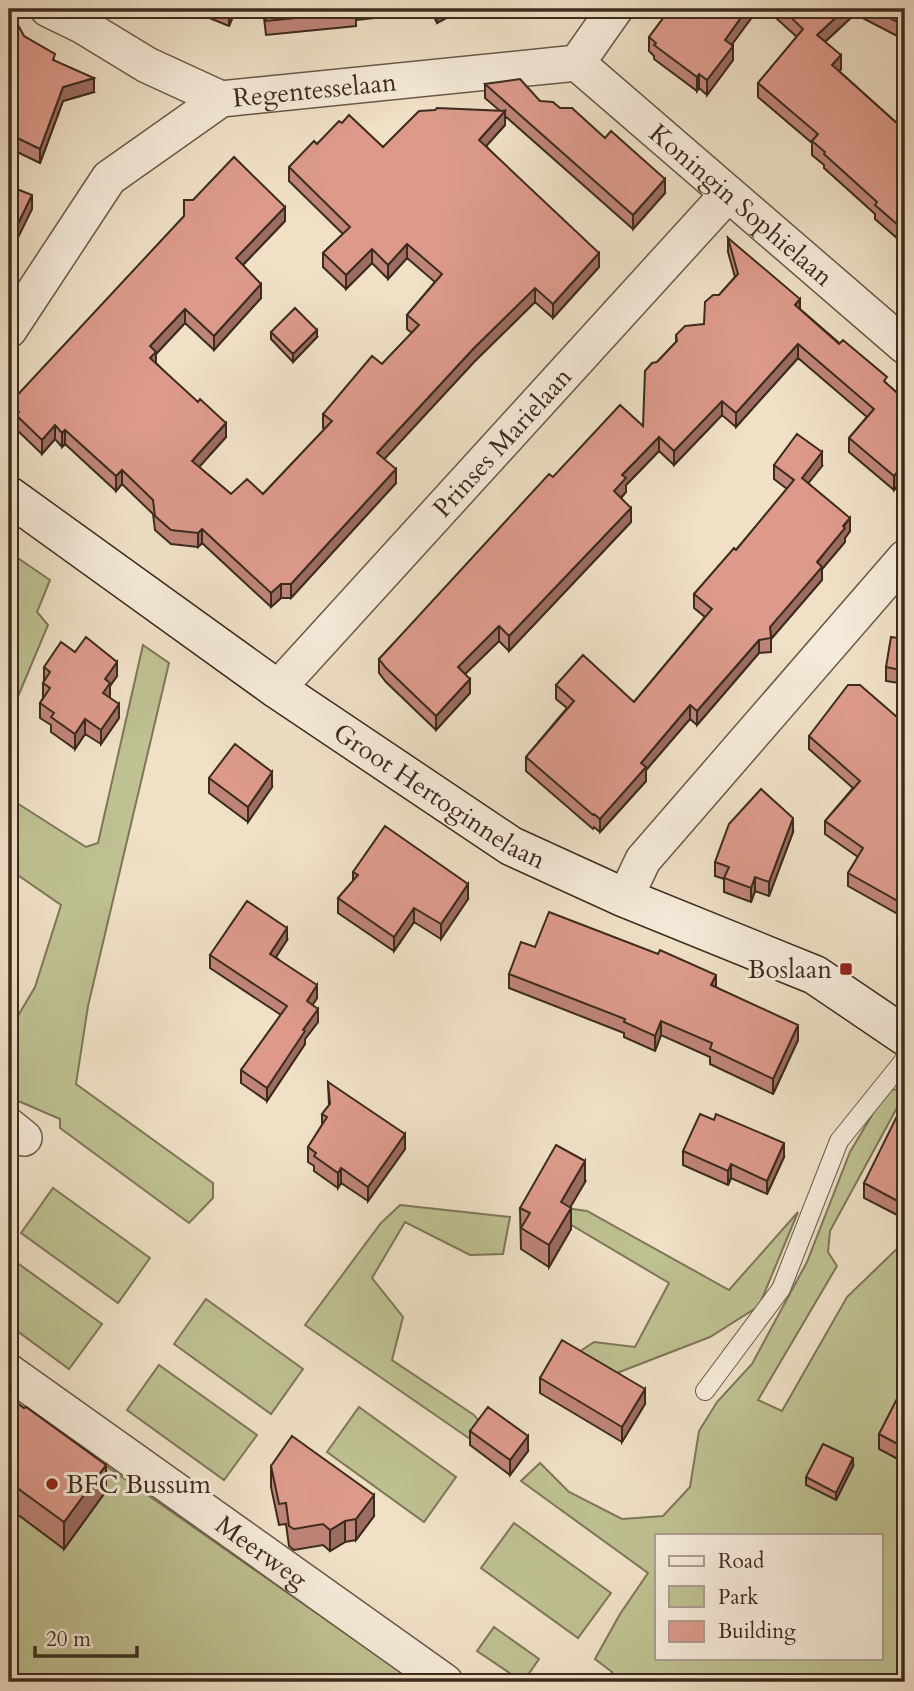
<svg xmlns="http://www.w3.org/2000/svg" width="914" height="1691" viewBox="0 0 914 1691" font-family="Cardo,serif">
<rect width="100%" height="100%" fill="#efe0c6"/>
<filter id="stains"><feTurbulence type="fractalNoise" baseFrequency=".00286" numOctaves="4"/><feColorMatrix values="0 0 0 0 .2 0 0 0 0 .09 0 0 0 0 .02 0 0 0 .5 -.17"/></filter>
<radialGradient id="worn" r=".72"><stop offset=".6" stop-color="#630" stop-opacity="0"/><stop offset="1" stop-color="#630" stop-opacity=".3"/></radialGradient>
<path fill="#bec192" stroke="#7e7658" stroke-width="2" fill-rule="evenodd" d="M9 552 50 580 37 612 48 625 9 718V638L13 603 9 599Z
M143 645 169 663 88 1006 76 1084 213 1183V1198L189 1223 60 1128V1119L9 1097V1031L35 987 61 905 9 869V798L86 847 98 843Z
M905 1089V1093L830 1231 828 1252 837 1266 758 1400 782 1411 847 1297 905 1241V1682H606L612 1672 595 1659 620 1614 648 1573 521 1481 540 1463 569 1492 622 1519 663 1516 690 1487 699 1431 717 1402 752 1364 807 1262 850 1152 887 1090ZM657 1535H881V1658H657Z
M53 1188 150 1258 118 1303 21 1233Z
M536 1204 587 1211 729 1290 798 1212 759 1306 710 1337 609 1376 579 1352 594 1342 635 1347 669 1283Z
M400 1205 510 1217 503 1254 470 1255 405 1222 372 1278 403 1317 392 1360 474 1415 482 1425 470 1439 305 1325 381 1223Z
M9 1257 102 1324 69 1369 9 1325Z
M206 1299 303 1369 271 1414 174 1344Z
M159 1365 257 1435 224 1480 127 1410Z
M9 1398 415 1682H9Z
M359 1407 456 1477 424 1522 327 1452Z
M514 1523 611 1593 578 1638 481 1568Z
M494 1627 539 1659 523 1682 477 1651Z"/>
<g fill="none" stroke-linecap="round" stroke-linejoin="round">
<g stroke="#6a5849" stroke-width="20">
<path id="lane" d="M705 1391 781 1289 839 1141 905 1059"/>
</g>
<g stroke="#6a5849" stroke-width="38">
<g id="street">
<path d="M48 9 83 26 147 65 221 99"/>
<path id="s1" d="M577 63 905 346"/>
<path id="s2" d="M9 330 109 178 221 99 577 63 615 9"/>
<path id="s3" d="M277 689 728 194"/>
<path d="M625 898 643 860 905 558"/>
<path d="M9 1126 24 1138"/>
<path id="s4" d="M9 1372 445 1682"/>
</g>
</g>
<g stroke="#3d2b1f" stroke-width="41">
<g id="secondary">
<path id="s5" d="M9 496 277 689 511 846 625 898 815 975 905 1036"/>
</g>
</g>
<use href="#lane" stroke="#f5ebda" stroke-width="18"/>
<use href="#street" stroke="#f5ebda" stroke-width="35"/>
<use href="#secondary" stroke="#f5ebda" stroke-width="38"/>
</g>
<path fill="#be8478" stroke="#3d2b1f" stroke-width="2" d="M187 9H236L229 26Z
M263 9H374V18L356 20V26L266 35Z
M430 9H463L437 23Z
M670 9H758L731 45 733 60 707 95 699 88 697 91 654 59V56L649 51V37Z
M766 9H905V40L855 14 825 42 841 69 839 71 900 126 905 120V245L875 219V214L824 168V165L812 155V143L758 97V83L797 37Z
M9 30 24 36 94 92 63 101 40 163 9 148Z
M485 84 540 101 665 193 633 229 505 116V125L486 146 599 267 553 318 535 302 474 362 384 459 396 483 291 598H281L271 607 202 543 198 547 171 544 155 530 153 514 122 484 116 491 65 444 62 447 55 439 42 454 16 429V424L10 417V403L285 221 243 265 261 298 214 350 185 323 156 354V363L226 437 199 467 231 494H263L325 429 323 428V414L382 364 412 333 407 329V315L435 282 407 258 388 279 372 263 346 289 323 267V253L343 234 289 181V167L342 123 383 147 499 110 485 98Z
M728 238 800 309 905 400V477L894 490 849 452V438L867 417 798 358 736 427 722 415 674 465 659 451 626 485V492L621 498 631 522 509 651 499 641 465 674 470 693 436 730 386 682 379 673V659L553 477 643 426 657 362 676 342V335L704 324 719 295 735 277 728 252Z
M271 332 317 337 293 362 271 339Z
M774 465 822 466 808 483 850 531 845 538V542L822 569V580L771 639V652L759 653 697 725 690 719 646 770V781L600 832 594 827 593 829 526 771V757L567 708 556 699V685L634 702 705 617 694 608V594L736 550 787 489 774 479Z
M905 639V684L886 681V667Z
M75 652 117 676 110 686V698L119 718 101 744 85 734 75 749 51 732V725L40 718V703L43 698V683L44 681V667Z
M905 724V918L848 886V873L858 857 825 834V821L853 788 809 749V736Z
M209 778 272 787 248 822 209 793Z
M793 832 769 896 755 891 751 902 724 892V879L715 876V862Z
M353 872 468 899 441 939 414 922 394 951 338 913V898L353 881Z
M287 940 276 957 317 998 312 1005 318 1022 305 1039V1044L267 1101 241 1083V1070L281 1015 210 968V955Z
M535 947 716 987 798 1040 773 1094 710 1064V1057L661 1035 655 1051 624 1037V1033L509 988V974Z
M328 1082 405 1149 368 1201 341 1183 338 1188 314 1171V1166L308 1162V1147L322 1125V1114L329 1105Z
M905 1120V1219L864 1198V1183Z
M683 1151 784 1157 767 1194 731 1178 728 1185 683 1165Z
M585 1182 570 1207 571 1229 549 1267 521 1249 520 1208Z
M540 1378 645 1404 622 1442 540 1393Z
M905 1388V1463L879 1449V1434Z
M9 1397 106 1491 64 1549 9 1508Z
M470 1431 528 1451 510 1475 470 1445Z
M271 1466 374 1516 356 1540 345 1542 330 1551 323 1545 294 1550 289 1546 286 1524 279 1525 271 1487Z
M853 1466 836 1500 806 1485V1477Z"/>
<path fill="#9b6c61" stroke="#3d2b1f" stroke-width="2" d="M230 9H236L229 26V12Z
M438 9H463L437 23Z
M747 9H758L725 54V40Z
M845 9H855V14L817 49V35Z
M733 46V60L707 95V80Z
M841 55V69L832 79V65Z
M699 74V88L697 91V77Z
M94 78V92L63 101 40 163V149L63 87Z
M505 111V125L479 154V140Z
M665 179V193L633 229V215Z
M32 195V209L9 256V242Z
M285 207V221L236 272V258Z
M407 244V258L388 279V265Z
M372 249V263L346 289V275Z
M599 253V267L553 318V304Z
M261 284V298L214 350V336Z
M535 288V302L474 362 377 467V453L474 348Z
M800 299V313L795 305Z
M185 309V323L156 354V366L150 372V346Z
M317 330V337L293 362V354Z
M798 344V358L736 427V413Z
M722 401V415L674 465V451Z
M226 423V437L192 475V461Z
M55 425V439L42 454V440Z
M65 430V444L62 447V433Z
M659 437V451L626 485V492L614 505V491L622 475Z
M822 452V466L802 491V478Z
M905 462V477L894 490V476Z
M396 469V483L291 598V584Z
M122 470V484L116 491V476Z
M631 508V522L509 651V636Z
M850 518V531L845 538V542L822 569V580L771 639 770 627Z
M202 529V543L198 547V533Z
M281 584V598L271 607V593Z
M499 626V641L458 681V667Z
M759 640V653L697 725V711Z
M117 662V676L110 686V697L103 708V693L105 679Z
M470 679V693L436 730V716Z
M119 704V718L101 744V730Z
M690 705V719L646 770V781L600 832V819L641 763Z
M85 719V734L75 749V734Z
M272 772V787L248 822V807Z
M793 818V832L769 896V882Z
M755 877V891L751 902V888Z
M468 884V899L441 939V924Z
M414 908V922L394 951V937Z
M287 928V940L270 966V954Z
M716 975V990L711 985Z
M317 985V998L307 1014V1001Z
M318 1009V1022L305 1039V1044L267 1101V1088L303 1030Z
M661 1021V1035L655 1051V1036Z
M798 1025V1040L773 1094V1079Z
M405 1134V1149L368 1201V1187Z
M784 1143V1157L767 1194V1181Z
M585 1161V1182L561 1223V1202Z
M731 1164V1178L728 1185V1171Z
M341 1168V1183L338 1188V1173Z
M571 1208V1229L549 1267V1245Z
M645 1389V1404L622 1442V1427Z
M528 1436V1451L510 1475V1460Z
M853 1458V1466L836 1500V1493Z
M106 1465V1491L64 1549V1522Z
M374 1495V1516L356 1540V1519Z
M345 1521V1542L330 1551V1530Z"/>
<path fill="#dd9a8b" stroke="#3d2b1f" stroke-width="2" d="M265 9H356V12L266 21Z
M670 9H747L725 40 733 46 707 80 699 74 697 77 654 45 656 43 649 37Z
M782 9H845L817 35 841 55 832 65 900 126 905 120V231L875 205 877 202 824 154 825 152 812 141 818 134 758 83 803 29Z
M873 9H905V26Z
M18 25 24 36 55 54 53 60 94 78 63 87 40 149 9 134V30Z
M520 79 540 101 553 102 560 108H572L605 138 611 131 665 179 633 215 485 84Z
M437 108 505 111 479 140 599 253 553 304 535 288 474 348 377 453 396 469 291 584H281L271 593 202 529 198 533 171 530 155 516 153 500 122 470 116 476 65 430 62 433 55 425 42 440 16 415 19 412 10 403 184 216V200H193L234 157 285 207 236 258 261 284 214 336 185 309 150 346 156 352 150 358 198 402 200 399 226 423 192 461 231 494 247 479 263 494 332 421 323 414 372 356 382 364 419 325 407 315 442 274 407 244 388 265 372 249 346 275 323 253 350 227 289 167 314 141 317 144 339 121 342 123 349 115 383 147 419 111 435 110Z
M9 186 32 195 9 242Z
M728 238 800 299 795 305 839 344 843 340 887 377 884 381 905 400V462L894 476 849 438 874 409 798 344 736 413 722 401 674 451 659 437 622 475 626 478 614 491 631 508 509 636 499 626 458 667 470 679 436 716 386 668 379 659 549 474 553 477 620 405 643 426 645 371 652 363 657 362 677 341 676 335 685 326 704 324 705 302 713 295H719L738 274Z
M295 308 317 330 293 354 271 332Z
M797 434 822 452 802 478 850 518 843 526 845 528 817 562 822 567 770 627 771 638 759 640 697 711 690 705 641 763 646 767 600 819 594 814 593 815 526 757 574 701 556 685 583 655 634 702 712 609 694 594 734 548 736 550 794 480 774 465Z
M86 637 117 662 105 679 110 683 103 693 119 704 101 730 85 719 75 734 51 717 54 713 40 703 50 688 43 683 50 672 44 667 61 642 75 652Z
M891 637 905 639V671L886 667Z
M848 685H860L905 724V905L848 873 863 848 825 821 860 781 809 736Z
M235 744 272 772 248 807 209 778Z
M761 789 793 818 769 882 755 877 751 888 724 878 729 867 715 862 729 824Z
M385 826 468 884 441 924 414 908 394 937 338 898 358 875 353 872Z
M247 901 287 928 270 954 317 985 307 1001 318 1009 303 1030 305 1031 267 1088 241 1070 287 1006 210 955Z
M549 912 658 954 660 950 716 975 711 985 798 1025 773 1079 710 1049 712 1043 661 1021 655 1036 624 1022 625 1019 509 974 521 942 535 947Z
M328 1082 405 1134 368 1187 341 1168 338 1173 314 1156 316 1153 308 1147 327 1117 322 1114 330 1104Z
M700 1114 714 1120 716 1114 784 1143 767 1181 731 1164 728 1171 683 1151Z
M897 1116 905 1120V1205L864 1183Z
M556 1145 585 1161 561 1202 571 1208 549 1245 521 1228 530 1213 520 1208Z
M562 1340 645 1389 622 1427 540 1378Z
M903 1387 905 1388V1448L879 1434Z
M9 1397 24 1408 26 1407 106 1465 64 1522 9 1482Z
M488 1407 528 1436 510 1460 470 1431Z
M292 1436 374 1495 356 1519 345 1521 330 1530 323 1524 294 1529 289 1526 286 1503 279 1504 271 1466Z
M823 1444 853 1458 836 1493 806 1477Z"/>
<g fill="#8f2418" stroke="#f5ebda" stroke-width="2.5">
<rect x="839" y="962" width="14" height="14" rx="3.5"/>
<circle cx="52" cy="1484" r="7"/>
</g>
<g text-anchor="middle" stroke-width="6" stroke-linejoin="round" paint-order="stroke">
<g font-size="26" fill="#3d2b1f" stroke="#f5ebda">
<text dy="9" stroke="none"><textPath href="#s2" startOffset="413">Regentesselaan</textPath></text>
<text dy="9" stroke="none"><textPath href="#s1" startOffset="217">Koningin Sophielaan</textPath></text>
<text dy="9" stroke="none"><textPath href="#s3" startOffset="334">Prinses Marielaan</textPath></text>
<text dy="9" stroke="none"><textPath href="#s5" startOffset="525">Groot Hertoginnelaan</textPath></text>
<text dy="9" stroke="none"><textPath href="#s4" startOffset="310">Meerweg</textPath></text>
</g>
<g font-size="26" fill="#3d2b1f" stroke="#f5ebda" text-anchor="end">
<text x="832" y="978">Boslaan</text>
<text x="66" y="1493" text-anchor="start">BFC Bussum</text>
</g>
</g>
<rect width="914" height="1691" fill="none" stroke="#efe0c6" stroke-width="35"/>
<rect x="10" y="10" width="893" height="1670" fill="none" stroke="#3d2b1f" stroke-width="3.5"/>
<rect x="18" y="18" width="879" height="1656" fill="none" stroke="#3d2b1f" stroke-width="2"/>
<rect x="655" y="1534" width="228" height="126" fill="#f5ebda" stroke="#ab9e8f" stroke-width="2"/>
<rect x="669" y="1556" width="35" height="10" fill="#f5ebda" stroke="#ab9e8f" stroke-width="2"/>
<text x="718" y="1568" font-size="21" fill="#3d2b1f">Road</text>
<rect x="669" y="1586" width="35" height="21" fill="#bec192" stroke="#ab9e8f" stroke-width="2"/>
<text x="718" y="1604" font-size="21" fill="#3d2b1f">Park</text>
<rect x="669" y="1621" width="35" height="21" fill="#dd9a8b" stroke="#ab9e8f" stroke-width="2"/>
<text x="718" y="1638" font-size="21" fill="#3d2b1f">Building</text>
<path d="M35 1646v10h102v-10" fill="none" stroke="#3d2b1f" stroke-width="3.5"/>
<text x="46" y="1646" font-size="21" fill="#3d2b1f" stroke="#f5ebda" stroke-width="5" paint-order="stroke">20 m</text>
<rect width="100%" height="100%" filter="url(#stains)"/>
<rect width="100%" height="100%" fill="url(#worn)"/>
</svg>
